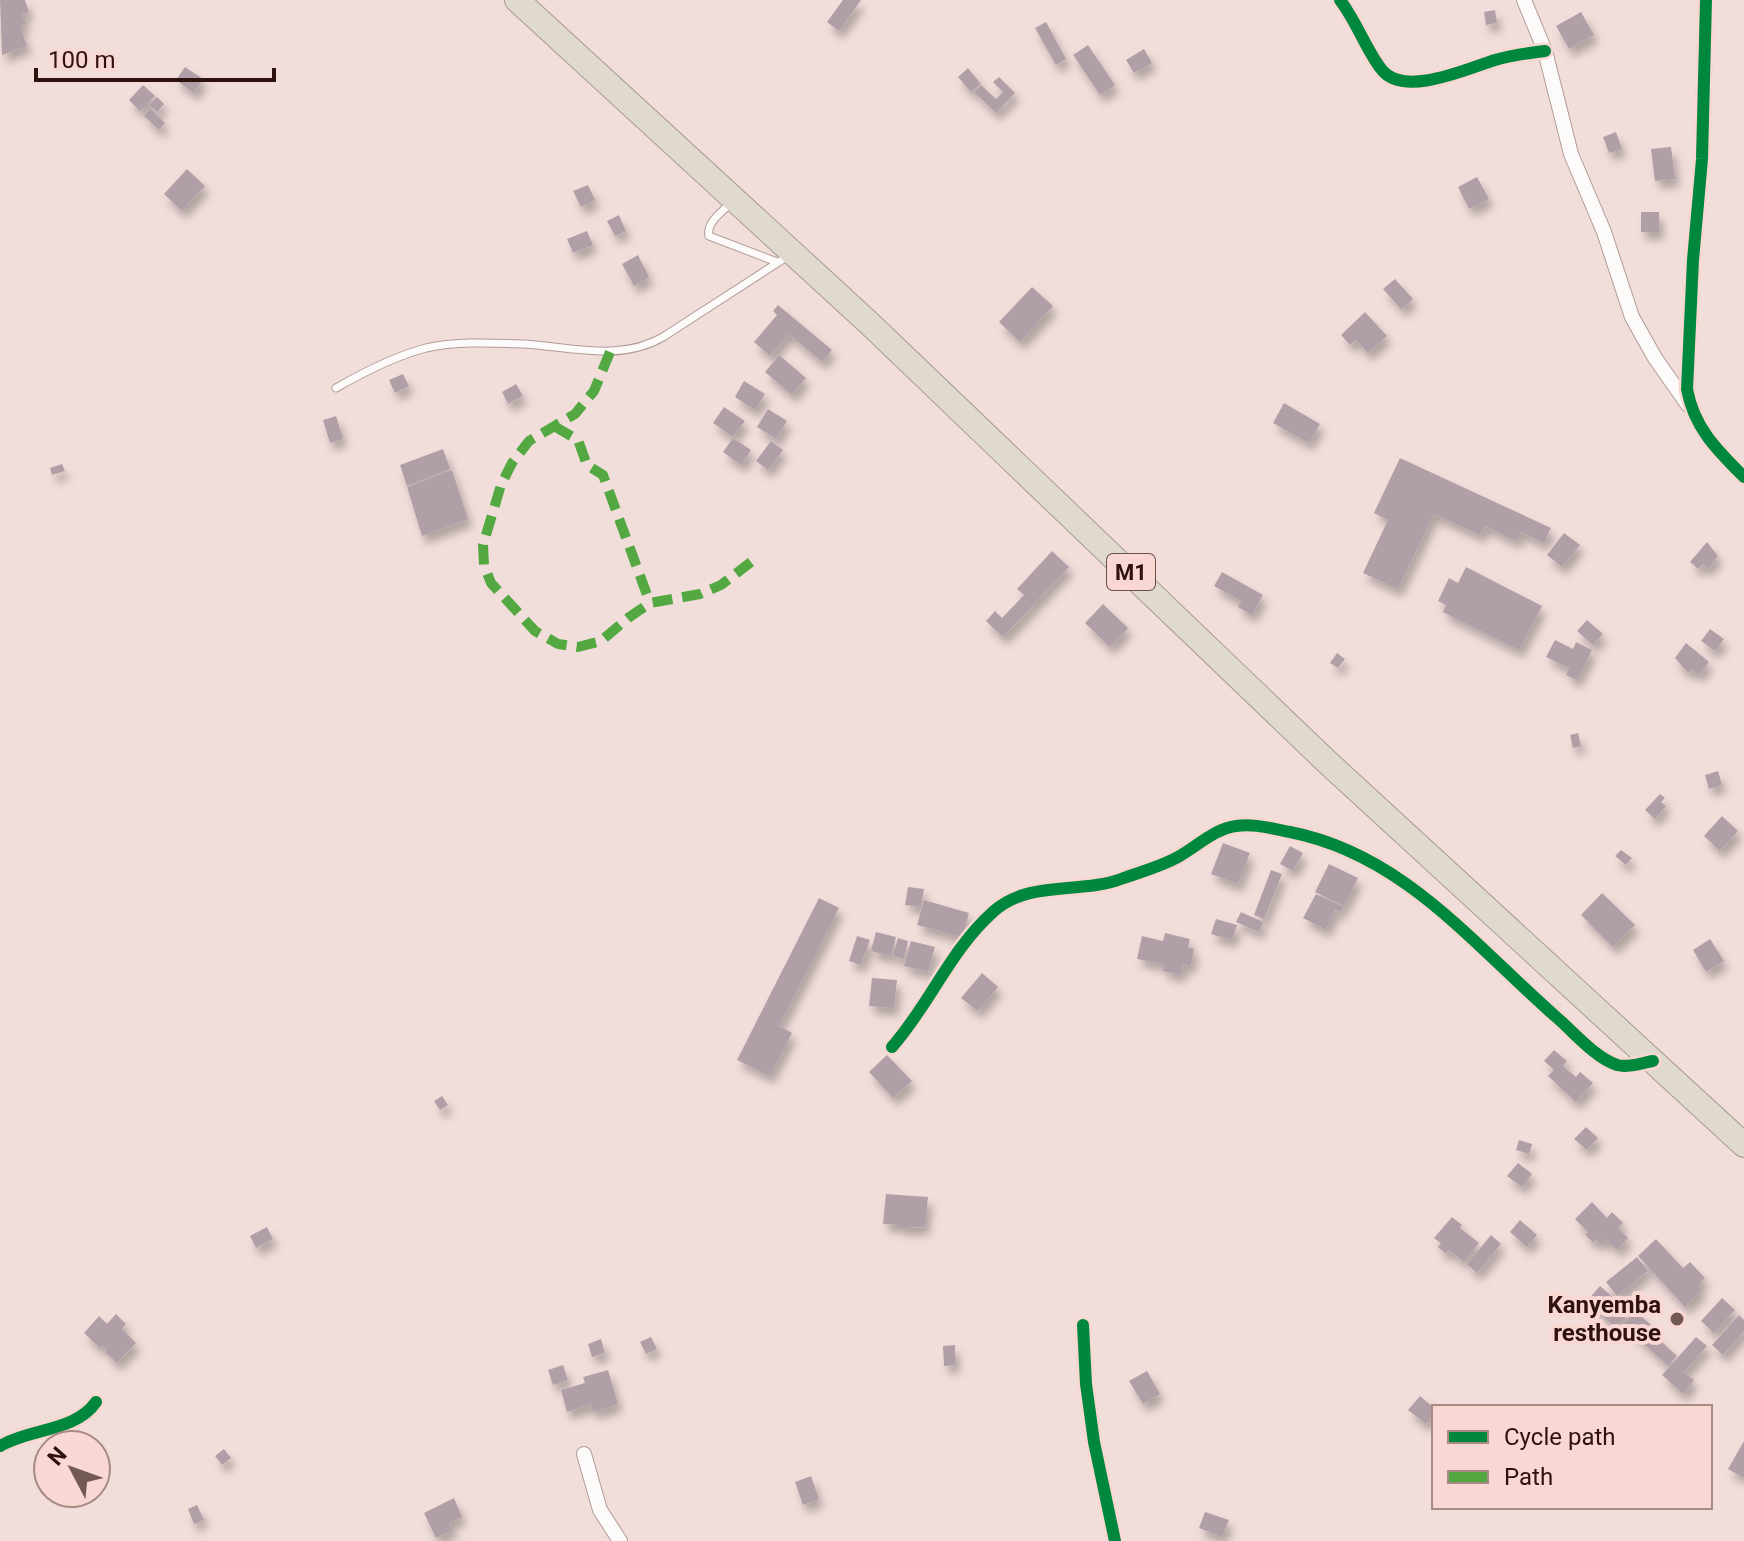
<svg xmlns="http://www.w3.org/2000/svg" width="1744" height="1541" viewBox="0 0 1744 1541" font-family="Roboto,sans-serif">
<defs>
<filter id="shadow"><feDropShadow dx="4.5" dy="8" stdDeviation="4" flood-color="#0004"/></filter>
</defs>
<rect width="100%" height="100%" fill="#f1dedb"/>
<path fill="#b19fa7" filter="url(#shadow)" d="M0 0H25L29 12 22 14 26 24 20 26 27 46 2 55Z
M843 0H861L839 31 827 22Z
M1495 10 1497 23 1486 25 1484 12Z
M1581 12 1594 35 1569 49 1556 26Z
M1046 22 1066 59 1056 65 1035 28Z
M1088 45 1115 85 1100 95 1073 55Z
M1144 49 1152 63 1134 73 1126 60Z
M185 67 203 79 194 93 176 80Z
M968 68 981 84 971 92 958 77Z
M999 77 1015 93 996 113 974 92 981 85 996 99 1003 92 993 82Z
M143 85 155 96 140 111 129 100Z
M157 97 164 104 157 112 149 105Z
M150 108 165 123 159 130 144 116Z
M1616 132 1622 149 1609 153 1603 137Z
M1671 147 1675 179 1655 181 1651 149Z
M187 169 205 186 182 211 164 194Z
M1477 177 1489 199 1469 209 1458 187Z
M588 185 595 200 581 207 573 191Z
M1641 212H1659V232H1641Z
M619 215 626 231 615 236 607 221Z
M587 231 593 245 573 253 567 239Z
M638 255 649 277 634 286 622 264Z
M1395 279 1413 299 1401 309 1383 289Z
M1032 287 1053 306 1020 342 999 322Z
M778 305 832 350 822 362 789 334 770 356 754 342 777 315 773 311Z
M1365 312 1387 336 1368 353 1356 340 1350 345 1341 335Z
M779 355 806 378 792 395 765 372Z
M403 374 409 386 395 393 389 380Z
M744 381 765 394 755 410 735 397Z
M516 384 523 396 508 404 502 392Z
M1284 403 1320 424 1309 443 1273 423Z
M724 407 745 421 733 437 713 423Z
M768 409 787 421 776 439 757 427Z
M336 416 343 439 330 443 323 420Z
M733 438 751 450 741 465 723 452Z
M771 441 783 450 768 470 756 461Z
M443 449 450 469 407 486 400 465Z
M1400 458 1551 528 1544 543 1521 532 1516 541 1485 526 1480 535 1434 514 1398 589 1363 573 1388 520 1374 513Z
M62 464 65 471 52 475 50 468Z
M452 470 468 519 422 536 407 487Z
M1564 533 1580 545 1562 567 1547 555Z
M1707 542 1718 556 1708 569 1703 564 1698 569 1690 562Z
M1052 551 1069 567 1003 637 986 621 995 611 1002 618 1024 595 1017 589Z
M1466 567 1542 606 1519 650 1443 612 1446 605 1438 601 1449 578 1458 583Z
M1222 572 1263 595 1252 615 1238 607 1241 601 1214 586Z
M1103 604 1128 628 1110 647 1085 623Z
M1587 620 1603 634 1593 645 1577 631Z
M1710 629 1724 639 1715 651 1701 641Z
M1555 640 1573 649 1576 642 1592 650 1577 680 1566 675 1569 668 1546 657Z
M1686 643 1709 662 1699 675 1692 669 1688 673 1675 658Z
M1337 653 1345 659 1338 668 1330 663Z
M1578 733 1581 746 1573 748 1570 735Z
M1718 771 1722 785 1709 789 1705 775Z
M1660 794 1665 798 1661 802 1666 806 1655 819 1645 810Z
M1722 816 1738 831 1720 851 1704 836Z
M1223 843 1250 853 1238 884 1211 874Z
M1290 846 1303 853 1293 871 1280 864Z
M1621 850 1632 858 1626 865 1615 856Z
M1329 864 1358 878 1344 906 1315 892Z
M1271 870 1282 874 1264 919 1254 915Z
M908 887 924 889 921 907 905 905Z
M1602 893 1635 925 1613 947 1581 915Z
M1316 894 1343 907 1341 912 1335 910 1326 930 1303 918Z
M819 898 839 908 779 1026 792 1033 770 1076 737 1060Z
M924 900 969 913 962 937 917 925Z
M1241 912 1263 922 1259 932 1236 922Z
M1216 919 1237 925 1232 940 1211 934Z
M876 932 896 937 891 956 871 951Z
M1165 933 1190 939 1188 947 1194 949 1191 966 1183 964 1181 975 1163 971 1164 964 1137 959 1142 936 1163 941Z
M857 936 870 940 861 965 849 961Z
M898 938 908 941 904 959 893 956Z
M1710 939 1724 961 1706 972 1693 950Z
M911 941 935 947 928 972 904 966Z
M982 973 998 987 978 1011 961 998Z
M872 978 897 980 894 1008 869 1006Z
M1554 1050 1567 1061 1563 1066 1576 1077 1580 1072 1593 1083 1576 1102 1548 1076 1554 1070 1544 1061Z
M887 1055 912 1081 893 1098 869 1072Z
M442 1096 448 1105 440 1110 434 1101Z
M1586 1127 1598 1138 1587 1150 1574 1139Z
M1519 1140 1532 1144 1529 1154 1516 1150Z
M1518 1163 1532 1174 1522 1187 1507 1176Z
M886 1194 928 1197 925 1227 901 1228V1225L883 1224Z
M1592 1202 1607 1218 1612 1212 1623 1223 1618 1228 1628 1238 1617 1250 1606 1239 1601 1244 1596 1239 1593 1243 1585 1234 1588 1232 1575 1219Z
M1452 1217 1462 1225 1460 1228 1479 1243 1464 1262 1449 1250 1446 1254 1438 1247 1441 1243 1434 1238Z
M1520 1220 1537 1235 1527 1247 1510 1232Z
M267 1227 273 1239 256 1248 250 1236Z
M1491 1235 1501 1244 1477 1273 1467 1264Z
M1656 1239 1683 1268 1690 1262 1705 1278 1698 1285 1702 1290 1685 1307 1638 1256Z
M1637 1257 1648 1271 1617 1296 1606 1282Z
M1600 1286 1630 1312 1616 1328 1586 1302Z
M1722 1298 1735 1310 1714 1333 1701 1321Z
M1635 1311 1656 1329 1652 1333 1677 1356 1668 1366 1623 1325Z
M116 1314 126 1324 122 1329 136 1343 117 1363 105 1352 107 1350 102 1346 100 1348 84 1333 99 1316 107 1324Z
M1739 1315 1744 1320V1331L1723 1355 1712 1345Z
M651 1337 657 1349 646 1354 640 1342Z
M1696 1337 1707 1346 1684 1372 1694 1380 1683 1394 1662 1375Z
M601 1339 605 1353 592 1357 588 1344Z
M955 1345V1365L944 1366 943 1346Z
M563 1365 568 1380 553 1385 548 1370Z
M608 1370 618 1404 593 1412 591 1404 567 1412 561 1390 585 1383 583 1377Z
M1147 1371 1160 1394 1143 1404 1129 1381Z
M1420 1396 1434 1408V1414L1426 1424 1408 1410Z
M1744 1441V1478L1728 1469Z
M224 1449 231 1458 222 1465 215 1456Z
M811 1476 819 1499 803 1505 795 1482Z
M454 1498 462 1517 449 1523 453 1530 436 1538 424 1513Z
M197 1505 204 1520 194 1524 188 1509Z
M1205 1512 1229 1520 1222 1537 1199 1528Z"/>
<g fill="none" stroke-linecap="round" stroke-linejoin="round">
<g stroke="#b19b97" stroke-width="9">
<path id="service" d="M732 202C723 211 706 222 709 236L777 262
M336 388C364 372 395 356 426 348 456 341 494 343 525 344 572 347 620 362 663 337L788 256"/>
</g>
<g stroke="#b19b97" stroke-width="16">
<path id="minor" d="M1340 0C1357 22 1367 52 1382 70 1404 98 1469 68 1495 60 1512 55 1528 53 1545 51
M1524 0 1545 51 1571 154 1604 232 1632 317 1655 358 1688 405
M1706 0 1702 159 1693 260 1687 389C1694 428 1717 450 1744 477
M892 1047C930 1004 950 950 994 911 1029 880 1081 894 1121 879 1140 872 1160 867 1178 857 1196 847 1216 828 1236 826 1254 823 1273 829 1290 832 1403 854 1473 944 1555 1016 1573 1031 1594 1057 1617 1065 1628 1068 1641 1063 1653 1061
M1083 1325 1086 1384 1094 1442 1115 1541
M0 1446C30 1428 75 1432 96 1402
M584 1454 600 1510 620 1541"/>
</g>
<g stroke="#a89a8c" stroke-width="26">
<path id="trunk" d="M517 0 870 324 1325 760 1744 1145"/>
</g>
<use href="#service" stroke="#fdfafa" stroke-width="7"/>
<use href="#minor" stroke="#fdfafa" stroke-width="14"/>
<use href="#trunk" stroke="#e0d9d0" stroke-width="24"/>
<path stroke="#54a841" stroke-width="10" stroke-dasharray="20 10" stroke-linecap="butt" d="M610 352 594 391 575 414 529 441 512 463 501 485 483 545 484 565 491 583 535 631 558 644 578 647 601 641 628 618 650 603 700 594 721 585 751 562
M554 426 578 440 587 465 603 475 650 603"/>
<g stroke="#f9d8d3" stroke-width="17">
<path id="cycleway" d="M1340 0C1357 22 1367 52 1382 70 1404 98 1469 68 1495 60 1512 55 1528 53 1545 51
M1706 0 1702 159 1693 260 1687 389C1694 428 1717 450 1744 477
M892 1047C930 1004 950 950 994 911 1029 880 1081 894 1121 879 1140 872 1160 867 1178 857 1196 847 1216 828 1236 826 1254 823 1273 829 1290 832 1403 854 1473 944 1555 1016 1573 1031 1594 1057 1617 1065 1628 1068 1641 1063 1653 1061
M1083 1325 1086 1384 1094 1442 1115 1541
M0 1446C30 1428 75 1432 96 1402"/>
</g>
<use href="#cycleway" stroke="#00873e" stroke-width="12"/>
</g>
<circle fill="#725956" stroke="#f9d8d3" stroke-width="3" cx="1677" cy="1319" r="8"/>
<g text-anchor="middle" stroke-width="8" stroke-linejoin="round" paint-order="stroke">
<rect fill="#f9d8d3" stroke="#6b4d49" stroke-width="2" x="1107" y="554" width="48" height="36" rx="6"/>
<g font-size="22" font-weight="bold" fill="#2e120e">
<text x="1131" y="580">M1</text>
</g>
<g font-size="24" font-weight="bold" fill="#2e120e" stroke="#f9d8d3" text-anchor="end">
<text x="1661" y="1313">Kanyemba<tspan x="1661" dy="28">resthouse</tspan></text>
</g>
</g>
<rect x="1432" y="1405" width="280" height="104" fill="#f9d8d3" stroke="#a88984" stroke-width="2"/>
<rect x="1448" y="1431" width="40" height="12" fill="#00873e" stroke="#a88984" stroke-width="2"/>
<text x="1504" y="1445" font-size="24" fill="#2e120e">Cycle path</text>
<rect x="1448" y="1471" width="40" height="12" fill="#54a841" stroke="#a88984" stroke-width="2"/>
<text x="1504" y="1485" font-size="24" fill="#2e120e">Path</text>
<g transform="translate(72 1469) rotate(311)"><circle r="38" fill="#f9d8d3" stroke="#a88984" stroke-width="2"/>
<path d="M0-6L14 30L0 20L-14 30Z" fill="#725956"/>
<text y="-12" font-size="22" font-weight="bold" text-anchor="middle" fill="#2e120e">N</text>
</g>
<path d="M36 68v12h238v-12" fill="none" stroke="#2e120e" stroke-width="4"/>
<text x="48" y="68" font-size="24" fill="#2e120e" stroke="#f9d8d3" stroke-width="6" paint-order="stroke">100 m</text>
</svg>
